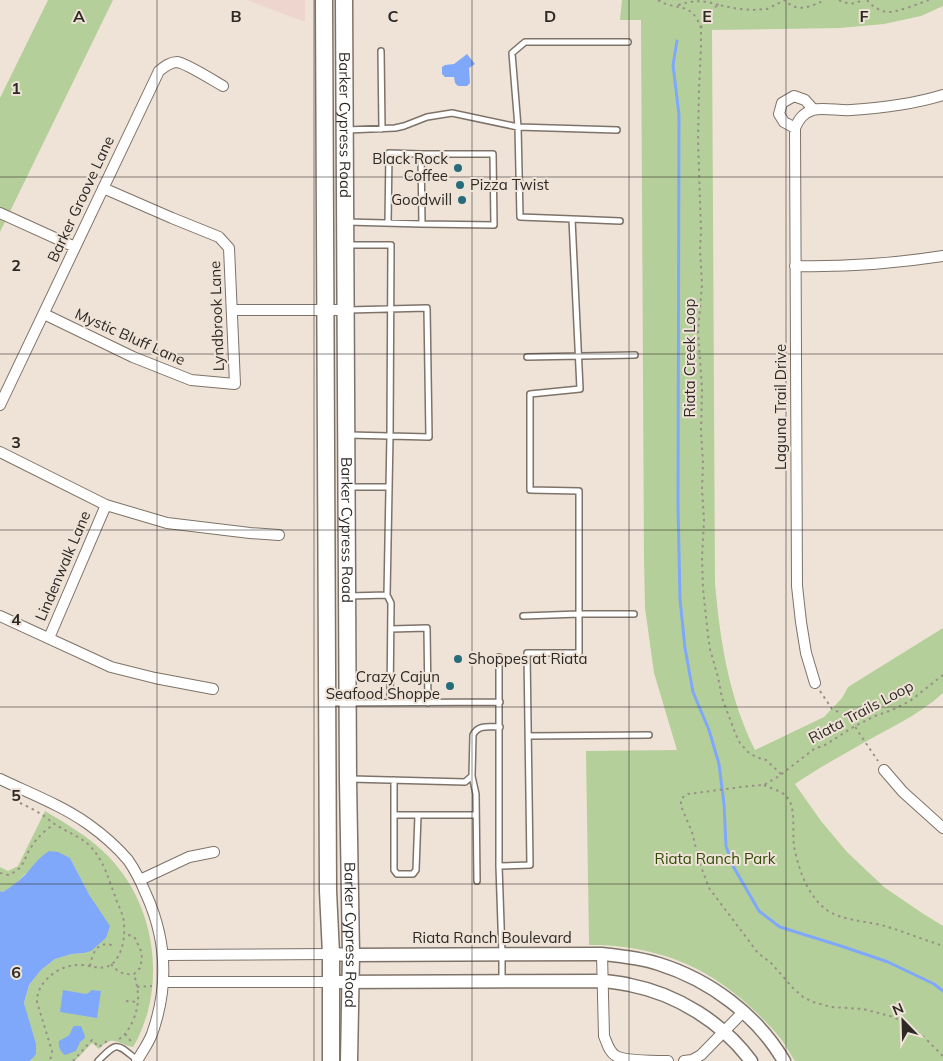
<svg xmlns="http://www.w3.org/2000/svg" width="943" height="1061" viewBox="0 0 943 1061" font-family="Mulish,sans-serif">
<rect width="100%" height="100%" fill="#efe3d7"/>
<path fill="#eed5cd" d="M247 0H305V22Z"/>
<path fill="#b5cf9a" d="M48 0H113L0 232V98Z
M622 0H943V6L921 16 884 24 840 28 712 30 715 583C720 641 729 698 755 750L824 717 842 698 848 687 943 628V693C918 716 887 729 858 746 837 758 815 770 795 784L821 821 847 852 884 887 922 913 943 926V1061H795C790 1054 786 1045 781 1039 760 1013 728 985 699 970 667 953 625 944 589 945L586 751 677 750 654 673 645 608 644 558 641 20H620Z
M45 811C67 824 89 837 107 855 147 895 162 957 148 1011 144 1024 140 1036 133 1047 119 1045 113 1033 99 1049L92 1043 75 1061H30L32 1059 27 1016 24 1003 29 985 41 970 55 959 72 954 84 953 106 938 90 896 70 858 25 874 14 885 3 892 0 891V867L8 871 18 866Z"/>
<path fill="#80a8fa" d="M467 54 475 64 469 68 470 83 467 86H458L455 83 454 77H445L442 74V67L445 65 454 64Z
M49 851 58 852 70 858 90 896 110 926 106 938 91 951 84 953 72 954 55 959 41 970 29 985 24 1003 36 1044V1054L30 1061H0V891L3 892C11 887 19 881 26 874 34 865 38 858 49 851Z
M63 990 86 994 90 992 91 990 101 991 97 1018 60 1012Z
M74 1026H81L84 1033 85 1038 80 1042 76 1051 65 1055C60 1051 58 1047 59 1041 62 1039 65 1038 68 1036 71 1034 71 1029 74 1026Z"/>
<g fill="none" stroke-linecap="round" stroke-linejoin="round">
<path stroke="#80a8fa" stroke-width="3" d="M677 41 673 65 679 115 678 506 680 599 685 648 693 692 709 730 719 764 724 804 726 846 733 866 759 911 780 927 844 947 888 962 934 984 943 991"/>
<g stroke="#7e7369" stroke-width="8">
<path id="service" d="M381 51 382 129
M347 130 395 128 404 126 427 117 452 113 518 127 520 217 572 219 580 389 530 394V490L579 491V653H527L530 865 499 866
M617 130 518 127 512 53 525 42H628
M421 154H493L494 225 422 224
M572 219 620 221
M347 222 422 224 421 154 389 153 388 223
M347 245H391L390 436 387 595 349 596
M348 310 427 308 429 437 349 435
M527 357 635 355
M349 487H389
M387 595 391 603 390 703
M523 616 579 614H634
M391 629 427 628 428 703
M499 657V866L502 954V981
M331 703 500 702
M528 736 649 735
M472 776 476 794 477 881
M351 779 465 782 472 776 473 735C478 724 490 727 500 727
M394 780V870L397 874H413L416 870 418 815
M394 815H476
M98 1061C118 1041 116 1043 137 1060"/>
</g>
<g stroke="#7e7369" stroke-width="12">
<path id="minor" d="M795 128 784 122 779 114 782 103 794 96 805 100 813 109
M0 213 75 247
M795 266C846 267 892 264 943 256
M232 310H345
M44 314 133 357 191 380 235 384 229 248 219 237 172 218 103 188
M0 405 159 71C164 67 170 62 177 62 186 63 214 81 223 86
M0 452 106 505 167 523 250 533 279 535
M0 616 111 667 155 678 213 689
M49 638 106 505
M815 683 806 653 801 622 797 586 795 128C799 119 803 113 813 110 821 107 841 111 851 110 882 108 914 104 943 95
M884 770 903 792 943 828
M0 779C29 793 61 805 88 824 102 834 117 847 128 860 135 870 141 882 146 894 167 940 169 986 152 1034 148 1044 142 1052 137 1061
M140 880 189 857 214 852
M602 954 604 1036C607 1043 609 1052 616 1056 626 1061 655 1061 668 1061
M163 955 331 954
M163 982H331
M684 1061 692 1060 701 1055 743 1012"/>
</g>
<g stroke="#7e7369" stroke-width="15">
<path id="tertiary" d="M331 954 351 955 602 954C621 956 641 958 659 964 710 980 757 1015 784 1061
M331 982 604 981C613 982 622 983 630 985 677 994 723 1023 751 1061"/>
</g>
<g stroke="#7e7369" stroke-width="19">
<g id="primary">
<path d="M324 0 328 891 331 954V1061"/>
<path id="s1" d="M344 0 348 779 351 955 349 1061"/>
</g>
</g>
<path stroke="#999188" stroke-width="2" stroke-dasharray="2.5 4" stroke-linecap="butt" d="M658 0C677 12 691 0 701 28
M839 0C847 4 854 5 862 0
M867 0C872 6 879 11 887 12 896 13 920 3 929 0
M678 5C694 0 703 0 719 5
M943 675 910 701 892 710 875 716 855 726 825 745 814 749 779 776 764 785 749 786 688 794 684 796 681 800V806L692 832 699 861 709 888 758 953 771 963 793 988 803 997 813 1002 831 1007 863 1009 890 1016 900 1020 911 1027 926 1039 943 1056
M820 691 832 709 845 715 853 722 857 730 878 761
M781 774 766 760 756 757 748 752 740 743 736 735 722 698 718 677 710 649 708 635 703 589 702 558 704 520 702 489 703 463 701 432 702 388 698 332 702 285 700 249 701 231 698 140 699 90 701 46V28L704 20 709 11 715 7 719 5 739 9 752 10 767 9 785 0C798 14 811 6 825 0
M764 785C770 788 781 791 785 795 797 805 792 831 794 846 798 867 806 892 823 907 840 922 867 920 888 927 905 932 921 939 938 944L943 947
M20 803C27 806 34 810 41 814 46 817 51 822 56 825 67 832 79 836 89 845 103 859 108 877 115 896 117 903 121 910 123 917 126 931 124 954 112 964 103 971 93 966 83 965 68 964 55 970 45 981 40 987 37 993 37 1002L52 1051 50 1061
M0 873 8 875C26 868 22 860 32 846 37 837 46 830 54 824
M111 964C117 972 124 975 134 974L140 968 142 958 141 951 135 938 129 935 124 934
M90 966C92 954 97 941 112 945
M137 987 152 986
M126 1001 138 1002
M125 1034 130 1040 131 1045
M119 1039C126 1035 129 1028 133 1021 140 1003 139 992 134 974
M73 1061 92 1040 99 1047 107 1041"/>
<use href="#service" stroke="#fff" stroke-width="5"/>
<use href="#minor" stroke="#fff" stroke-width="10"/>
<use href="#tertiary" stroke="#fff" stroke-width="12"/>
<use href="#primary" stroke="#fff" stroke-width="16"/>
</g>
<path fill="none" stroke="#2d2925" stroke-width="1" stroke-opacity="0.55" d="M157 0V1061M314 0V1061M472 0V1061M629 0V1061M786 0V1061M0 177H943M0 354H943M0 530H943M0 707H943M0 884H943"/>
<g fill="#266c7b" stroke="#efe3d7" stroke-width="2">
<circle cx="458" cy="168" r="5"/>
<circle cx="460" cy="185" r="5"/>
<circle cx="462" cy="200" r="5"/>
<circle cx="458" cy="659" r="5"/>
<circle cx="450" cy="686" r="5"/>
</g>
<g text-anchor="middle" stroke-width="4" stroke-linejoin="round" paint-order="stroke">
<g font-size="15" fill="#2d2925" stroke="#efe3d7">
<text dy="5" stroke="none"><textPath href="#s1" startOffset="125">Barker Cypress Road</textPath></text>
<text transform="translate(81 199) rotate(-65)" y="5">Barker Groove Lane</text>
<text transform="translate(217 316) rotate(-92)" y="5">Lyndbrook Lane</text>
<text transform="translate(130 337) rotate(24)" y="5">Mystic Bluff Lane</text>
<text transform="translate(690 358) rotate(-90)" y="5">Riata Creek Loop</text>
<text transform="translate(781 407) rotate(-90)" y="5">Laguna Trail Drive</text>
<text dy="5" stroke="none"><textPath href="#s1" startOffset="530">Barker Cypress Road</textPath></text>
<text transform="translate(63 566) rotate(-67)" y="5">Lindenwalk Lane</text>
<text transform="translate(861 712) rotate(-28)" y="5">Riata Trails Loop</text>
<text dy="5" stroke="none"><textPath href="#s1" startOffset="935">Barker Cypress Road</textPath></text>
<text x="492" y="943">Riata Ranch Boulevard</text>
</g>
<g font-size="15" fill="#2d2925" stroke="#efe3d7" text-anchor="end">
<text x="448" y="164">Black Rock<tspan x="448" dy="17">Coffee</tspan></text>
<text x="470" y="190" text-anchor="start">Pizza Twist</text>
<text x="452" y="205">Goodwill</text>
<text x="468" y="664" text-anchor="start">Shoppes at Riata</text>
<text x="440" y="682">Crazy Cajun<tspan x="440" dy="17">Seafood Shoppe</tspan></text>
</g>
<g font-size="15" fill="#304a07" stroke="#efe3d7">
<text x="715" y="864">Riata Ranch Park</text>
</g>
</g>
<g font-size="16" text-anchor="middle" font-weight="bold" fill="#2d2925" stroke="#efe3d7" stroke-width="4" stroke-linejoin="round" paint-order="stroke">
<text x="79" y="22">A</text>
<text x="236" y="22">B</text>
<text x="393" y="22">C</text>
<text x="550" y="22">D</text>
<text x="707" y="22">E</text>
<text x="864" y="22">F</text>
<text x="16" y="94">1</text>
<text x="16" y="271">2</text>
<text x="16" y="448">3</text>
<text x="16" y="625">4</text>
<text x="16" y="801">5</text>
<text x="16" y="978">6</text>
</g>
<g transform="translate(903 1021) rotate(337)" stroke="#efe3d7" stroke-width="4" paint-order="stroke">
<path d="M0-4L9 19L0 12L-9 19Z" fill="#2d2925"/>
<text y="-8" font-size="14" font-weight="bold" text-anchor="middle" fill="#2d2925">N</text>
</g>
</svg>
